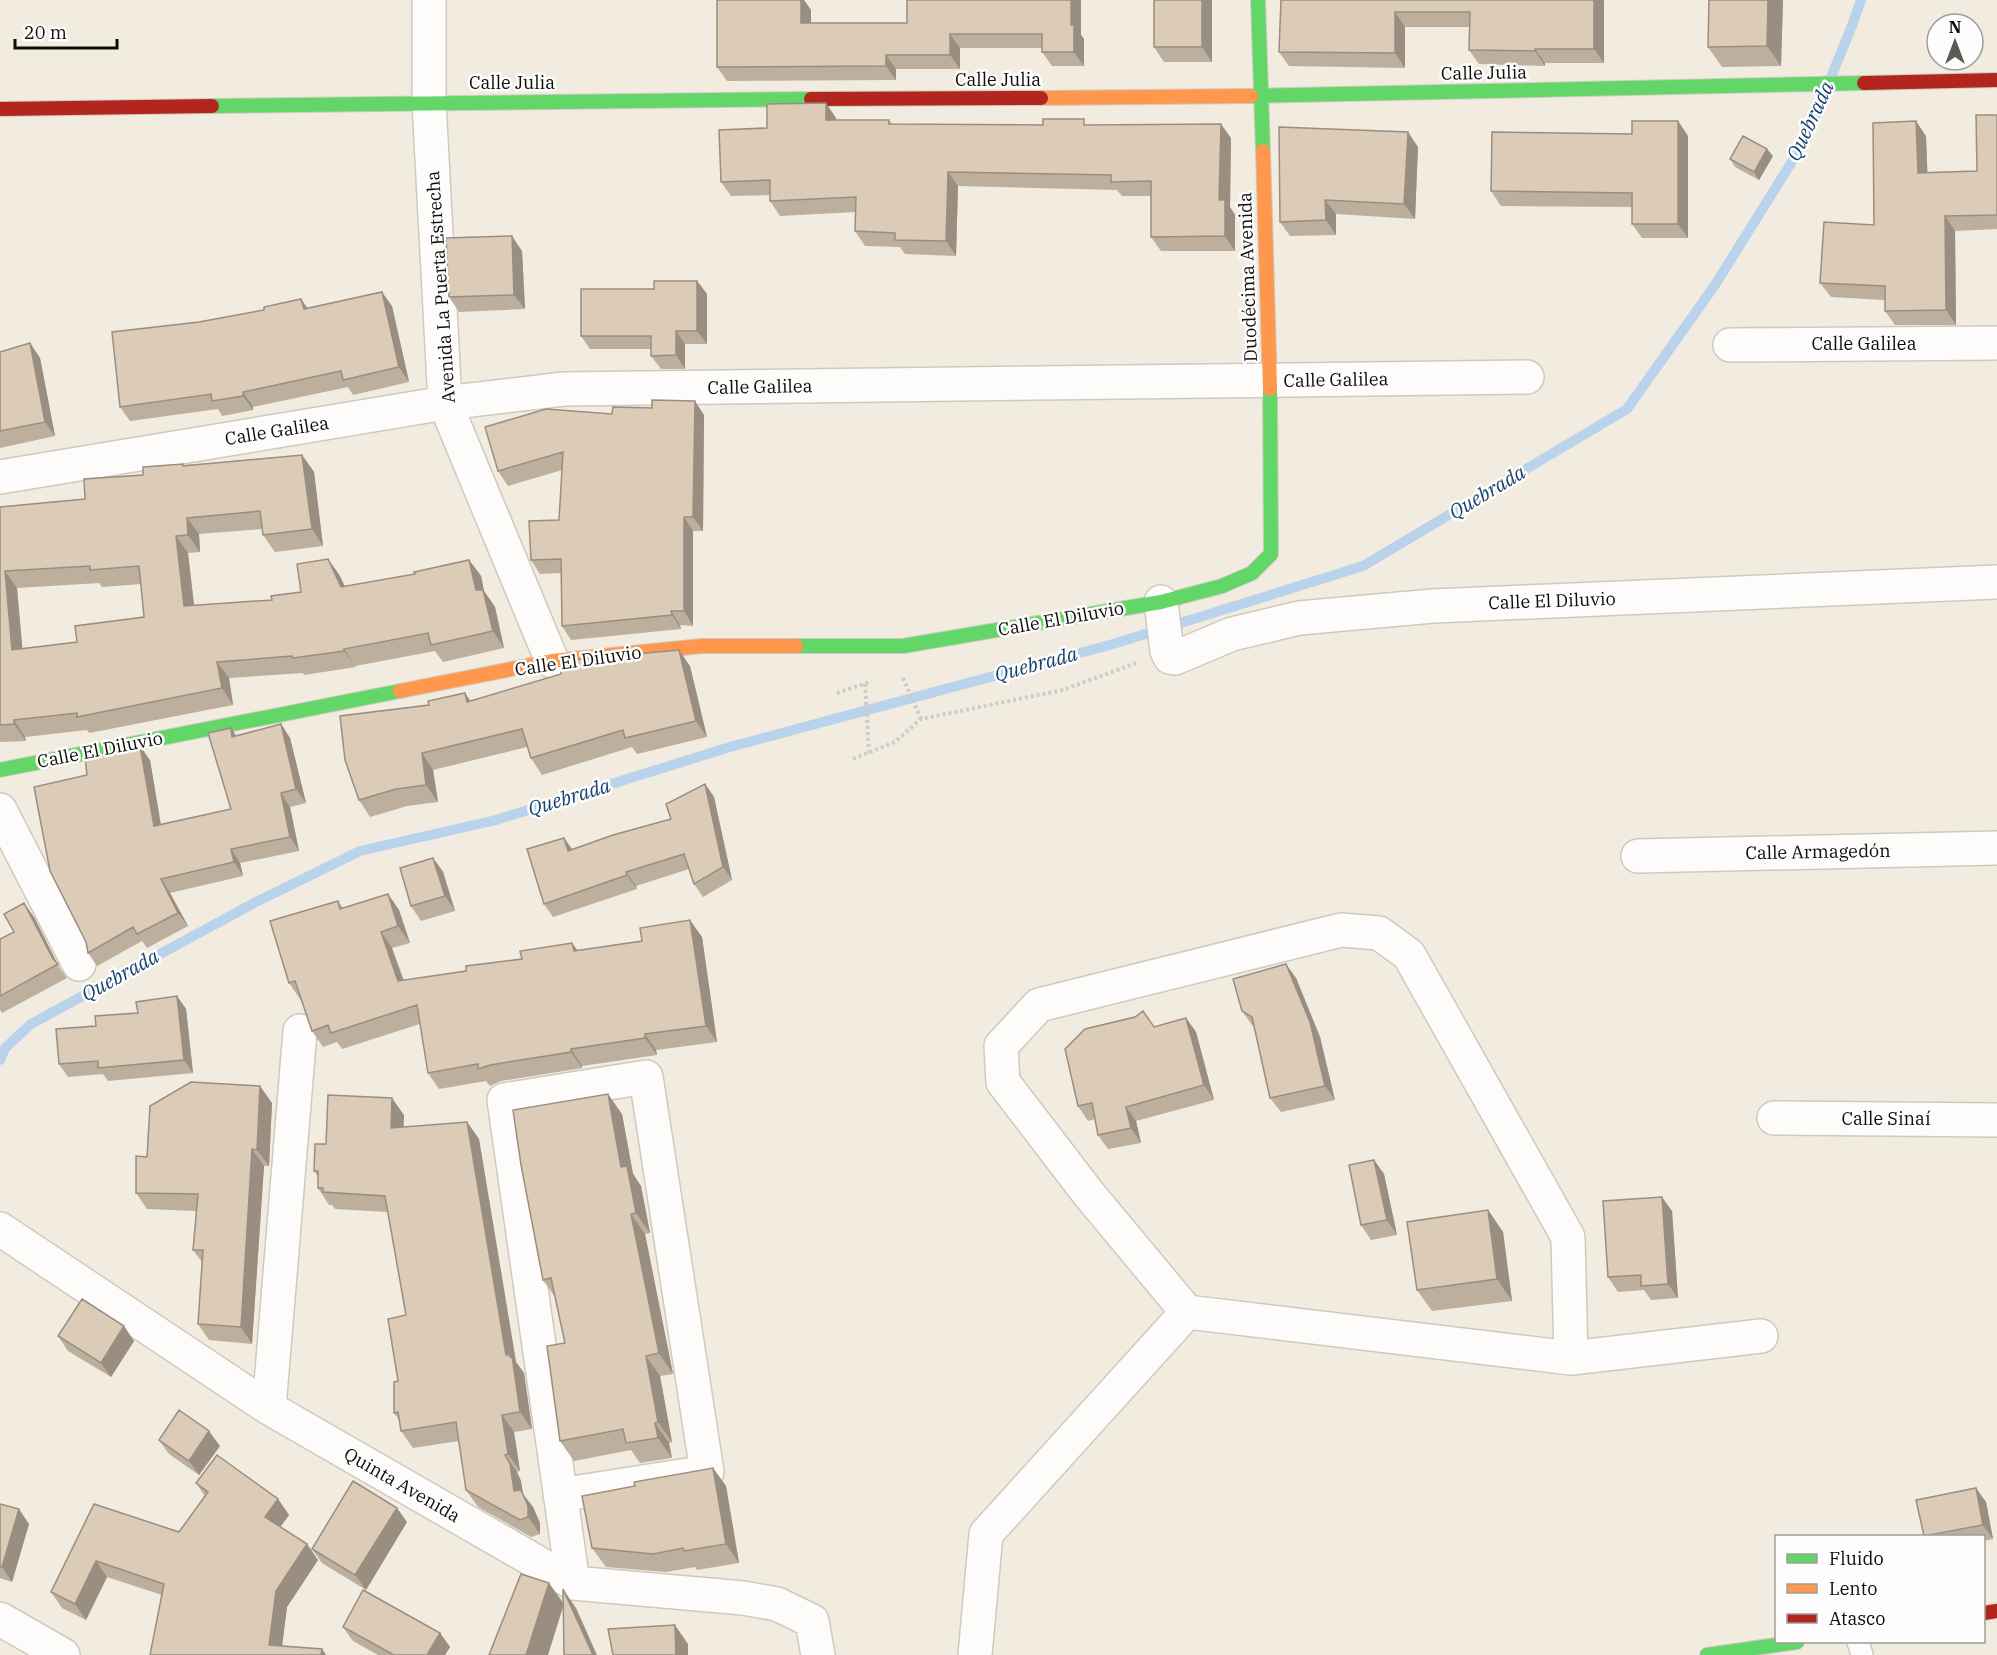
<svg xmlns="http://www.w3.org/2000/svg" width="1997" height="1655" viewBox="0 0 1997 1655" font-family="'IBM Plex Serif',serif">
<rect width="100%" height="100%" fill="#f1ecdf"/>
<g fill="none" stroke-linecap="round" stroke-linejoin="round">
<path stroke="#bad3ec" stroke-width="10" d="M0 1060 5 1048 31 1024 256 902 360 851 496 820 730 747 1113 644 1363 566 1627 409 1715 285 1806 139 1853 23 1861 0"/>
<g stroke="#cecac0" stroke-width="24">
<path id="lane" d="M1858 1642 1862 1655"/>
</g>
<g stroke="#cecac0" stroke-width="36">
<path id="street" d="M429 0V102L445 403 552 661
M1730 345 1997 343
M0 477 445 403 564 389 1527 377
M1161 602 1167 651 1170 657 1175 658 1232 634 1299 618 1433 606 1997 582
M0 810 79 964
M1638 856 1997 848
M1774 1118 1997 1120
M0 1229 269 1408 573 1583 743 1598 777 1604 812 1621 818 1655
M1571 1358 1568 1237 1409 955 1379 933 1341 930 1039 1005 1001 1046 1003 1082 1088 1193 1187 1312 1571 1358 1761 1336
M269 1408 300 1031
M560 1495 707 1472 646 1077 504 1100 573 1583
M0 1619 63 1655
M975 1655 986 1534 1187 1312"/>
</g>
<g stroke="#cecac0" stroke-width="16">
<path id="fast" d="M1258 0 1263 151
M1251 96 1864 83
M212 106 811 99
M796 646H903L1161 602 1222 586 1252 573 1271 554 1270 389
M0 770 400 691
M1707 1655 1797 1642"/>
</g>
<g stroke="#cecac0" stroke-width="16">
<path id="slow" d="M1041 98 1251 96
M1263 151 1270 389
M400 691 552 661 702 646H796"/>
</g>
<g stroke="#cecac0" stroke-width="16">
<path id="jam" d="M1864 83 1997 80
M811 99 1041 98
M0 109 212 106
M1984 1613 1997 1611"/>
</g>
<path stroke="#cdccc8" stroke-width="4" stroke-dasharray="3 3" stroke-linecap="butt" d="M903 678 921 719
M865 684 869 753
M837 693 870 682
M853 759 895 742 921 719 1063 690 1136 663"/>
<use href="#lane" stroke="#fdfcfa" stroke-width="21"/>
<use href="#street" stroke="#fdfcfa" stroke-width="33"/>
<use href="#fast" stroke="#63d668" stroke-width="14"/>
<use href="#slow" stroke="#ff974d" stroke-width="14"/>
<use href="#jam" stroke="#b3261e" stroke-width="14"/>
</g>
<path fill="#bcaf9d" fill-rule="evenodd" d="M717 0H804L811 10V23H907L1081 0V35L1084 39V66H1052L1042 52V48H960V69H896V80L727 81 717 67Z
M1212 0V62H1164L1154 47Z
M1281 0H1603L1604 1V63H1545V66L1479 64 1469 50V27H1405V68L1289 66 1279 52Z
M1783 0 1781 66 1722 67 1708 47Z
M1997 115V229L1955 231 1956 325H1895L1885 311V300L1831 297 1820 283 1874 225 1926 136 1927 172 1977 171Z
M836 118V120H889L892 124 1088 125 1231 138 1230 207 1235 215V251H1161L1151 237V196H1122L1117 190 958 186 956 256 905 254 900 247 865 246 855 231V212L780 216 770 201V195L731 196 721 182 767 128Z
M1678 121 1688 136V238H1642L1632 224V207L1501 206 1491 191 1632 134Z
M1418 147 1415 219 1336 214V235L1290 236 1280 222Z
M1773 156 1759 180 1735 167 1730 159Z
M522 251 525 309 459 312 449 297Z
M697 281 707 294V344H685V369H661L651 356V349H590L581 336 654 289Z
M392 306 409 382 353 395 348 387 253 407V410L222 416 218 409 130 421 120 407 199 322 308 308Z
M30 343 40 358 55 436 0 448V352Z
M612 414 704 415 703 531H693V626L680 625 681 629 571 640 562 626 561 573 540 574 531 560 559 520 562 470 508 486 498 471Z
M302 455 314 472 323 546 275 552 263 535 262 529 199 534 200 552 188 553 194 605 272 600 301 592 328 559 340 576 345 587 415 574 469 560 481 576 484 591 495 607 504 648 443 662 435 651 355 666 356 667 304 675 303 673 229 678 233 705 89 733 87 730 25 737 26 741 0 742V507L85 499 143 475 184 465ZM99 583 102 587 141 584 144 617 77 642 22 648 17 588Z
M690 666 707 737 637 754 632 747 542 775 531 758 527 747 433 770 438 802 407 806 370 817 359 800 471 701Z
M281 724 290 738 306 803 290 807 299 851 240 863 243 876 170 893 188 926 147 948 142 941 97 966 88 953 87 775 150 760 161 824 231 809V728L236 736Z
M705 784 714 797 732 880 703 897 694 884 689 869 636 886 637 889 553 917 544 904 564 838 572 849 671 819Z
M433 858 443 872 455 911 421 921 411 906Z
M388 894 399 910 410 943 392 948 404 980 466 971 522 959 578 951 702 937 717 1042 656 1050 657 1055 582 1066V1068L501 1081 490 1086 486 1081 439 1089 428 1073 420 1024 342 1049 337 1042 323 1047 312 1031 301 999H300L289 983 338 901 343 908Z
M34 917 59 967 67 978 2 1013 0 1010V939L14 932Z
M1296 978 1320 1037 1335 1100 1281 1112 1270 1098 1255 1027 1252 1025 1242 1011Z
M177 996 186 1009 193 1073 108 1081 103 1074 68 1077 59 1064 96 1026 138 1013Z
M1186 1018 1196 1032 1214 1100 1136 1121 1141 1143 1108 1149 1098 1135 1095 1119 1088 1121 1078 1106 1154 1027Z
M272 1103 269 1166H264L252 1344 209 1340 198 1324 202 1262 193 1250 196 1211 147 1209 136 1193 147 1157Z
M622 1114 633 1174 641 1186 650 1233 645 1234 673 1374 660 1376 672 1442 669 1443 672 1458 640 1463 631 1450 574 1461 560 1441 565 1343 555 1297 543 1280Z
M404 1115 403 1127 467 1122 479 1139 516 1362 524 1373 532 1429 514 1432 520 1471 517 1472 521 1481 523 1494 533 1507 540 1523V1534L531 1537 478 1507 466 1490 459 1441 413 1448 401 1431 400 1421 394 1413 406 1315 388 1212 335 1209 332 1205H329L318 1188V1177L314 1171 326 1144Z
M1374 1160 1384 1174 1397 1235 1371 1240 1361 1225Z
M1488 1210 1503 1232 1512 1301 1432 1311 1417 1290Z
M1672 1211 1678 1298 1651 1300 1644 1290 1618 1292 1608 1277Z
M124 1326 134 1341 111 1377 68 1351 58 1336Z
M159 1440 220 1446 199 1475 169 1454Z
M713 1468 726 1486 739 1563 697 1570 695 1567 666 1572 606 1567 592 1548 635 1486Z
M196 1483 278 1499 289 1515 280 1527 307 1544 318 1560 287 1607 282 1646 322 1649 326 1655H150L162 1595 107 1577 86 1620 62 1608 51 1592 94 1504 179 1532 205 1496Z
M1986 1502 1993 1539 1983 1541V1536H1924Z
M0 1504 29 1524 12 1582 0 1578Z
M407 1522 366 1590 322 1563 312 1549Z
M343 1627 440 1633 450 1647 445 1655H378L353 1641Z"/>
<path fill="#998e80" d="M801 0H804L811 10V37L801 23Z
M1071 0H1081V35L1084 39V66L1074 52 1071 25Z
M1202 0H1212V62L1202 47Z
M1594 0H1603L1604 1V63L1594 49Z
M1768 0H1783L1781 66 1767 46Z
M1395 12 1405 27V68L1395 53Z
M950 34 960 48V69L950 55Z
M1535 49 1545 63V66L1535 51Z
M886 55 896 69V80L886 66Z
M826 103 836 118V134L826 120Z
M1678 121 1688 136V238L1678 224Z
M1916 121 1926 136 1928 187 1918 173Z
M1221 124 1231 138 1230 207 1235 215V251L1225 236 1219 200Z
M1408 132 1418 147 1415 219 1404 204Z
M1767 149 1773 156 1759 180 1754 172Z
M948 172 958 186 956 256 946 241Z
M1325 200 1336 214V235L1326 220Z
M1945 216 1955 231 1956 325 1946 310Z
M512 236 522 251 525 309 514 295Z
M697 281 707 294V344L697 331Z
M382 292 392 306 409 382 399 367Z
M301 299 311 313 304 309Z
M676 331 685 344V369L676 355Z
M30 343 40 358 55 436 45 422Z
M243 392 253 407V410L243 396Z
M695 401 704 415 703 531 693 517Z
M302 455 314 472 323 546 312 529Z
M684 517 693 531V626L684 611Z
M187 518 199 534 200 552 188 535Z
M176 536 188 553 196 623 184 606Z
M328 559 340 576 353 604 341 587Z
M469 560 481 576 484 591 495 607 504 648 493 631 476 590Z
M5 571 17 588 24 666 12 650Z
M671 611 680 625 681 629 672 615Z
M344 649 355 666 356 667 344 651Z
M679 650 690 666 707 737 696 721Z
M217 662 229 678 233 705 222 688Z
M465 693 476 709 467 702Z
M14 720 25 737 26 741 14 724Z
M281 724 290 738 306 803 296 789Z
M231 728 240 742 232 737Z
M140 746 150 760 163 839 154 826Z
M422 753 433 770 438 802 426 785Z
M705 784 714 797 732 880 723 867Z
M281 793 290 807 299 851 290 837Z
M564 838 573 851H568Z
M231 849 240 863 243 876 234 862Z
M433 858 443 872 455 911 445 896Z
M626 872 636 886 637 889 627 875Z
M161 879 170 893 188 926 178 913Z
M388 894 399 910 410 943 398 926Z
M24 903 34 917 59 967 53 959Z
M690 920 702 937 717 1042 706 1026Z
M381 932 392 948 409 998 398 981Z
M572 943 584 959 574 951Z
M1286 964 1296 978 1320 1037 1335 1100 1325 1086Z
M177 996 186 1009 193 1073 184 1060Z
M1186 1018 1196 1032 1214 1100 1204 1085Z
M645 1034 656 1050 657 1055 645 1038Z
M571 1049 582 1066V1068L571 1052Z
M260 1086 272 1103 269 1166 257 1150Z
M608 1094 622 1114 633 1174 641 1186 650 1233 636 1213 621 1167Z
M392 1098 404 1115 403 1145 391 1128Z
M1126 1107 1136 1121 1141 1143 1131 1128Z
M467 1122 479 1139 516 1362 524 1373 532 1429 520 1412 506 1355Z
M252 1149 264 1166 252 1344 241 1327Z
M1374 1160 1384 1174 1397 1235 1387 1220Z
M1662 1197 1672 1211 1678 1298 1668 1284Z
M1488 1210 1503 1232 1512 1301 1497 1279Z
M631 1214 645 1234 673 1374 659 1353Z
M124 1326 134 1341 111 1377 101 1363Z
M646 1356 660 1376 672 1442 658 1422Z
M502 1415 514 1432 520 1471 508 1454Z
M655 1423 669 1443 672 1458 658 1438Z
M209 1431 220 1446 199 1475 189 1461Z
M505 1455 517 1472 521 1481 523 1494 533 1507 540 1523V1534L528 1517 514 1491Z
M713 1468 726 1486 739 1563 726 1544Z
M1976 1488 1986 1502 1993 1539 1983 1525Z
M278 1499 289 1515 276 1533 265 1517Z
M397 1508 407 1522 366 1590 355 1575Z
M19 1509 29 1524 12 1582 2 1567Z
M307 1544 318 1560 287 1607 281 1655 269 1645 276 1591Z
M96 1561 107 1577 86 1620 75 1604Z
M549 1583 564 1604 548 1655H526Z
M563 1589 576 1608 597 1655H593Z
M675 1625 688 1644V1655H676Z
M440 1633 450 1647 445 1655H427Z
M322 1649 326 1655H321Z"/>
<path fill="#dbcbb7" stroke="#998e80" stroke-width="1.5" fill-rule="evenodd" d="M717 0H801V23H907V0H1071V25H1074V52H1042V34H950V55H886V66L717 67Z
M1154 0H1202V47H1154Z
M1281 0H1594V49H1535V51L1469 50 1470 12H1395V53L1279 52Z
M1709 0H1768L1767 46 1708 47Z
M826 103V120H889V124L1043 125V119H1084V125L1221 124 1219 200H1225V236L1151 237V181L1111 182V175L948 172 946 241 895 240V233L855 231 856 197 770 201V180L721 182 719 130 767 128V104Z
M1976 115H1997V215L1945 216 1946 310 1885 311V286L1820 283 1824 222 1874 225 1873 123 1916 121 1918 173 1977 171Z
M1632 121H1678V224H1632V193L1491 191 1492 132 1632 134Z
M1279 127 1408 132 1404 204 1325 200 1326 220 1280 222Z
M1743 136 1767 149 1754 172 1730 159Z
M512 236 514 295 449 297 446 238Z
M654 281H697V331H676V355L651 356V336H581V289H654Z
M382 292 399 367 343 380 341 371 243 392V396L212 401 211 394 120 407 112 332 199 322 264 310V307L301 299 304 309Z
M30 343 45 422 0 431V352Z
M652 400 695 401 693 517H684V611H671L672 615 562 626 561 559 531 560 529 521 559 520 563 452 498 471 485 427 546 409 612 414 613 407 652 408Z
M302 455 312 529 263 535 260 511 187 518 188 535 176 536 184 606 272 600 271 596 301 592 297 564 328 559 341 587 415 574 414 572 469 560 476 590H483L493 631 431 645 428 633 344 649V651L293 658 292 656 217 662 222 688 77 717V713L14 720V724L0 725V507L85 499 84 479 143 475V467L183 464V466ZM90 566V570L139 566 144 617 75 626 77 642 12 650 5 571Z
M679 650 696 721 625 738 623 730 531 758 522 729 422 753 426 785 396 789 359 800 345 760 340 716 429 705 428 701 465 693 467 702 561 674V661Z
M281 724 296 789 281 793 290 837 231 849 234 862 161 879 178 913 137 934 133 927 88 953 86 942 50 871 34 787 87 775 85 757 140 746 154 826 231 809 208 733 231 728 232 737Z
M705 784 723 867 694 884 684 854 626 872 627 875 544 904 527 849 564 838 568 851 613 835 671 819 666 804Z
M433 858 445 896 411 906 400 868Z
M388 894 398 926 381 932 398 981 466 971V966L522 959 520 951 572 943 574 951 642 941 640 928 690 920 706 1026 645 1034V1038L571 1049V1052L490 1065 478 1069V1064L428 1073 417 1005 331 1033 328 1025 312 1031 295 981 289 983 270 921 338 901 340 909Z
M24 903 53 959 58 964 0 996V939L14 932 4 914Z
M1286 964 1310 1022 1325 1086 1270 1098 1252 1017 1242 1011 1233 979Z
M177 996 184 1060 98 1068V1061L59 1064 56 1029 96 1026 95 1016 138 1013 136 1002Z
M1143 1011 1154 1027 1186 1018 1204 1085 1126 1107 1131 1128 1098 1135 1092 1103 1078 1106 1065 1049 1085 1029 1135 1017Z
M191 1082 260 1086 257 1150 252 1149 241 1327 198 1324 203 1250H193L198 1194 136 1193V1156L147 1157 150 1106Z
M608 1094 621 1167 627 1166 636 1213 631 1214 659 1353 646 1356 658 1422 655 1423 658 1438 626 1443 623 1429 560 1441 547 1346 565 1343 551 1278 543 1280 521 1165 513 1110Z
M328 1095 392 1098 391 1128 467 1122 506 1355 509 1354 510 1357 512 1356 520 1412 502 1415 508 1454 505 1455 510 1464 514 1491 521 1490 528 1506V1517L520 1520 466 1490 456 1422 401 1431 398 1412 394 1413V1382L398 1381 388 1319 406 1315 385 1196 323 1192V1188H318V1171H314L315 1144H326Z
M1374 1160 1387 1220 1361 1225 1349 1165Z
M1662 1197 1668 1284 1641 1286V1275L1608 1277 1603 1201Z
M1488 1210 1497 1279 1417 1290 1407 1222Z
M82 1299 124 1326 101 1363 58 1336Z
M179 1410 209 1431 189 1461 159 1440Z
M217 1455 278 1499 265 1517 307 1544 276 1591 269 1645 322 1649 321 1655H150L164 1584 96 1561 75 1604 51 1592 94 1504 179 1532 208 1492 196 1483Z
M713 1468 726 1544 684 1551 683 1548 653 1554 592 1548 582 1496 635 1486 634 1482Z
M353 1481 397 1508 355 1575 312 1549Z
M1976 1488 1983 1525 1924 1536 1916 1500Z
M0 1504 19 1509 2 1567H0Z
M521 1574 549 1583 526 1655H489Z
M563 1589 593 1655H564Z
M363 1590 440 1633 427 1655H394L343 1627Z
M675 1625 676 1655H613L608 1629Z"/>
<g text-anchor="middle" stroke-width="5" stroke-linejoin="round" paint-order="stroke">
<g font-size="18" fill="#0f0c05" stroke="#fdfdfd">
<text transform="translate(1484 73) rotate(-1)" y="6">Calle Julia</text>
<text x="998" y="86">Calle Julia</text>
<text x="512" y="89">Calle Julia</text>
<text transform="translate(1248 277) rotate(-92)" y="6">Duodécima Avenida</text>
<text transform="translate(441 287) rotate(-94)" y="6">Avenida La Puerta Estrecha</text>
<text x="1864" y="350">Calle Galilea</text>
<text transform="translate(1336 380) rotate(-1)" y="6">Calle Galilea</text>
<text transform="translate(760 387) rotate(-1)" y="6">Calle Galilea</text>
<text transform="translate(277 431) rotate(-9)" y="6">Calle Galilea</text>
<text transform="translate(1552 601) rotate(-2)" y="6">Calle El Diluvio</text>
<text transform="translate(1061 619) rotate(-10)" y="6">Calle El Diluvio</text>
<text transform="translate(578 661) rotate(-8)" y="6">Calle El Diluvio</text>
<text transform="translate(100 750) rotate(-11)" y="6">Calle El Diluvio</text>
<text transform="translate(1818 852) rotate(-1)" y="6">Calle Armagedón</text>
<text x="1886" y="1125">Calle Sinaí</text>
<text transform="translate(402 1485) rotate(30)" y="6">Quinta Avenida</text>
</g>
<g font-size="20" font-style="italic" fill="#17426e" stroke="#fdfdfd">
<text transform="translate(1810 121) rotate(-65)" y="7">Quebrada</text>
<text transform="translate(1487 492) rotate(-31)" y="7">Quebrada</text>
<text transform="translate(1036 664) rotate(-15)" y="7">Quebrada</text>
<text transform="translate(569 797) rotate(-17)" y="7">Quebrada</text>
<text transform="translate(120 975) rotate(-29)" y="7">Quebrada</text>
</g>
</g>
<rect x="1775" y="1535" width="210" height="108" fill="#fdfdfd" stroke="#9e9d9a" stroke-width="1.5"/>
<rect x="1787" y="1554" width="30" height="9" fill="#63d668" stroke="#9e9d9a" stroke-width="1.5"/>
<text x="1829" y="1565" font-size="18" fill="#0f0c05">Fluido</text>
<rect x="1787" y="1584" width="30" height="9" fill="#ff974d" stroke="#9e9d9a" stroke-width="1.5"/>
<text x="1829" y="1595" font-size="18" fill="#0f0c05">Lento</text>
<rect x="1787" y="1614" width="30" height="9" fill="#b3261e" stroke="#9e9d9a" stroke-width="1.5"/>
<text x="1829" y="1625" font-size="18" fill="#0f0c05">Atasco</text>
<g transform="translate(1955 42)"><circle r="28" fill="#fdfdfd" stroke="#9e9d9a" stroke-width="1.5"/>
<path d="M0-4.5L10 22L0 15L-10 22Z" fill="#5e5a51"/>
<text y="-9" font-size="16" font-weight="bold" text-anchor="middle" fill="#0f0c05">N</text>
</g>
<path d="M15 39v9h102v-9" fill="none" stroke="#0f0c05" stroke-width="3"/>
<text x="24" y="39" font-size="18" fill="#0f0c05" stroke="#fdfdfd" stroke-width="4.5" paint-order="stroke">20 m</text>
</svg>
